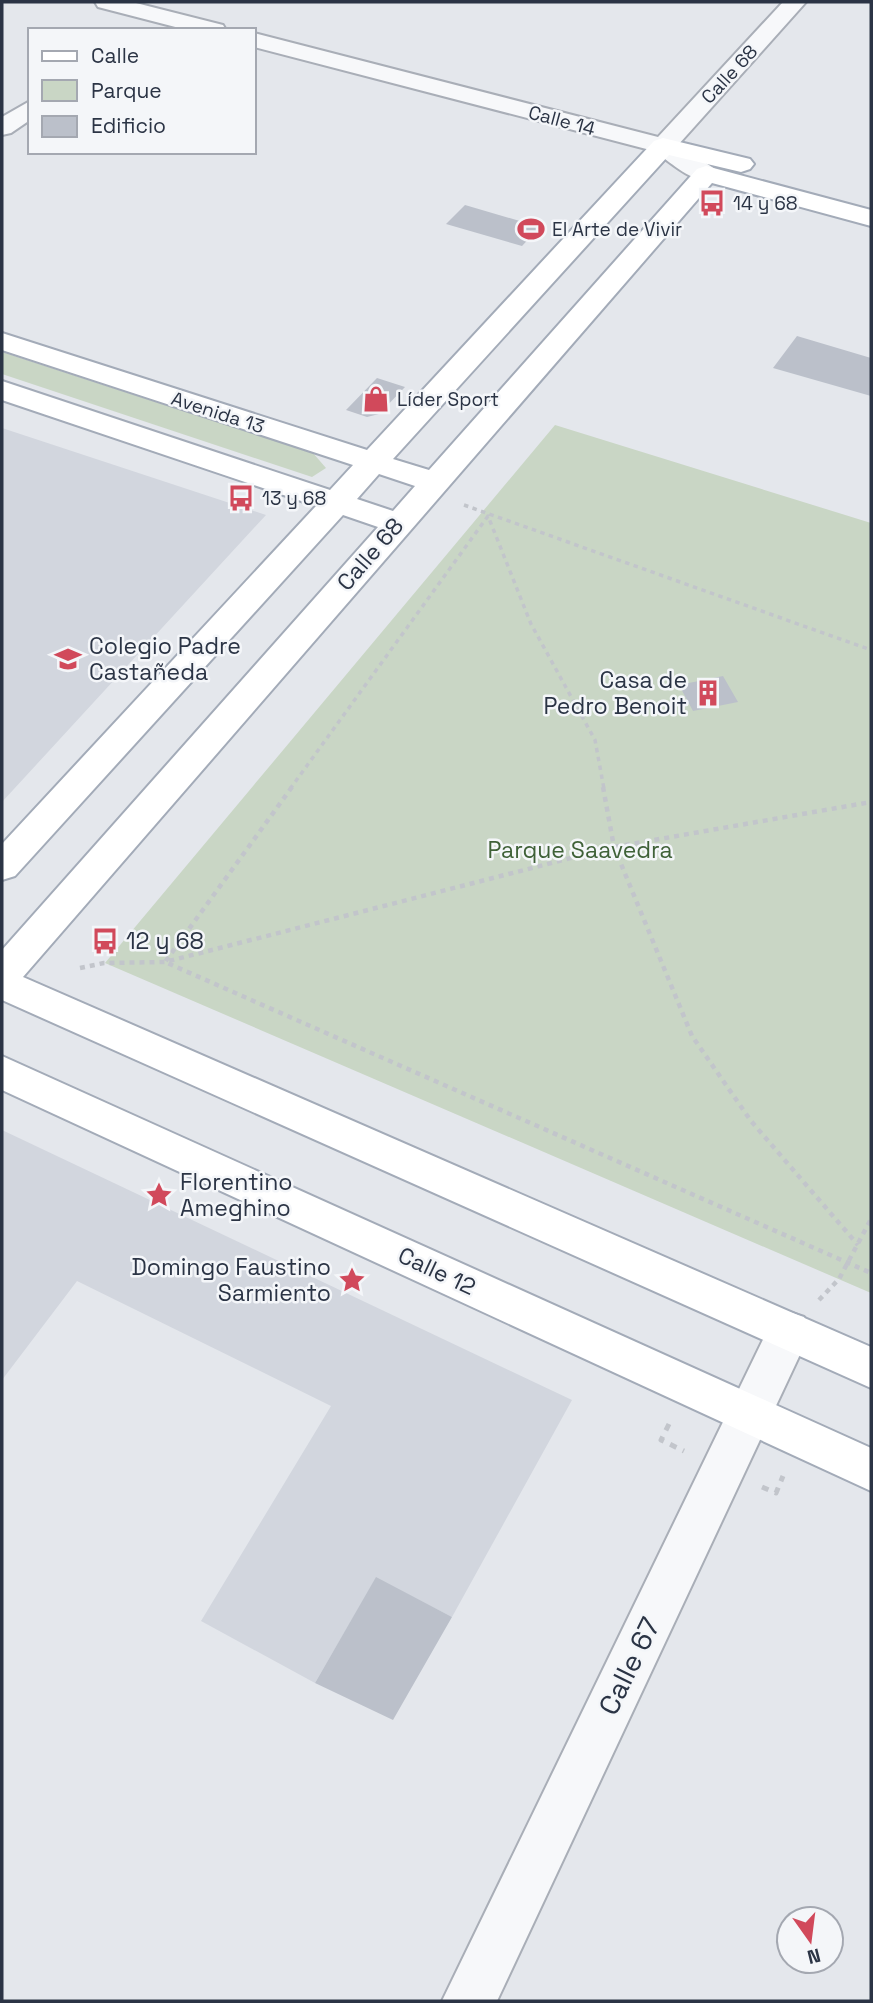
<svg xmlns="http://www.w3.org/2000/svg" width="873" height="2003" viewBox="0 0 873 2003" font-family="'Space Grotesk',sans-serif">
<rect width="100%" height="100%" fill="#e4e7ec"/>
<path fill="#d2d6de" d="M2 428 266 515 2 802Z
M2 1130 572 1400 452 1617 376 1578 315 1683 201 1621 331 1406 77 1281 2 1380Z"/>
<path fill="#c9d6c5" d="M2 352 313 453 326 468 312 477 2 374Z
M555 425 871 523V1293L105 963Z"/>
<path fill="#bbc0ca" d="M465 205 540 227 522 246 446 224Z
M797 336 871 358V396L773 368Z
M377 378 405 387 379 414 367 417 346 410Z
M723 676 738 702 693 711 679 685Z
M376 1577 452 1617 393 1720 315 1683Z"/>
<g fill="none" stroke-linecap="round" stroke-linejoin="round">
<g stroke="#a9aeb7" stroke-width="4">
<path id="minor" d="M95 2H132L223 25 226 30H187L98 7Z
M783 2H806L678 145 715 169 719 174 715 179C693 185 672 163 654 151L254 47V33L658 137Z
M30 101V120L11 133 2 135V117Z
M789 1312 804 1317 811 1331 497 2001H442L774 1317Z"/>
</g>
<g stroke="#a3abb8" stroke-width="4">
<path id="major" d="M663 138 750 159 754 164 750 169 741 172 669 155 393 459 429 470 697 169 706 166 871 210V226L712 183 23 977 871 1347V1388L2 1000V950L378 527 343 515 15 876 2 880V844L316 506 2 400V381L330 490 353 465 2 350V333L367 450 654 141ZM379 474 415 486 393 511 357 499Z
M2 1056 871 1448V1491L2 1090Z"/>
</g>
<path stroke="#c2c5cb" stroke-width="3.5" stroke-dasharray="4.5 4.5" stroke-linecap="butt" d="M464 505 871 650
M290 789 488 516 531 624 595 740 604 789"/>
<path stroke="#c2c5cb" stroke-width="4.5" stroke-dasharray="5 5" stroke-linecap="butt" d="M292 787 165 962 871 1273
M603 787 614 847 692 1036 751 1121 858 1245
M80 968 104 963 165 962 614 847 871 802
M819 1300 839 1279 871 1219"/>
<path stroke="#c2c5cb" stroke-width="5" stroke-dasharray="7 7" stroke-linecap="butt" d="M669 1424 661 1440 684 1451
M762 1487 776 1493 783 1476"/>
<use href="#minor" fill="#f7f8fa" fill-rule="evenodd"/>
<use href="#major" fill="#fff" fill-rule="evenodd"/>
</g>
<defs>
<g id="bus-bare" transform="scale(2.1)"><path d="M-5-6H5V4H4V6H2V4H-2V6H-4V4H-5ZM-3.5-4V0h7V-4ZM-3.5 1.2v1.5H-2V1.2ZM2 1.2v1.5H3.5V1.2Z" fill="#d1495b" stroke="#f4f6f9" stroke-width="2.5" paint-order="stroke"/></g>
<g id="stadium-bare" transform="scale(2.1)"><path d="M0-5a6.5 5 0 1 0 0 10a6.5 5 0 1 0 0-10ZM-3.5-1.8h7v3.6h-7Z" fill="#d1495b" stroke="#f4f6f9" stroke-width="2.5" paint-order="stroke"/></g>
<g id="shop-bare" transform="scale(2.1)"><path d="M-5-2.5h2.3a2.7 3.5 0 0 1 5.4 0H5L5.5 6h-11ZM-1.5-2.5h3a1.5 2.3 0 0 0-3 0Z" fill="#d1495b" stroke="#f4f6f9" stroke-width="2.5" paint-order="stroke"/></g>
<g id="school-bare" transform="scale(2.1)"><path d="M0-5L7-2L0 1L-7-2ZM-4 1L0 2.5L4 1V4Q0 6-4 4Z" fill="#d1495b" stroke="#f4f6f9" stroke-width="2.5" paint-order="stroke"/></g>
<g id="building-bare" transform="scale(2.1)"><path d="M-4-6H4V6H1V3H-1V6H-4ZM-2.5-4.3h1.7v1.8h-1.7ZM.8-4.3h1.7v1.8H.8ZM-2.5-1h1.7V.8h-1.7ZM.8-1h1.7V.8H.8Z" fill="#d1495b" stroke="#f4f6f9" stroke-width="2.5" paint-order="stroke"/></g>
<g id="sight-bare" transform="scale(2.1)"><path d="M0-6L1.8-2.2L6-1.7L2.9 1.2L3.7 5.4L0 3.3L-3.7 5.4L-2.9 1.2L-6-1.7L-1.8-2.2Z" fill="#d1495b" stroke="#f4f6f9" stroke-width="2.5" paint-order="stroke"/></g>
</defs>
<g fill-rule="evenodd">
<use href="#bus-bare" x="712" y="203"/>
<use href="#stadium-bare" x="531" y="229"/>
<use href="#shop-bare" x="376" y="399"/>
<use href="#bus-bare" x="241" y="498"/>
<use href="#school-bare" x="68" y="659"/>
<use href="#building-bare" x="708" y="693"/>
<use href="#bus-bare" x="105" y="941"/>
<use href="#sight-bare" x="159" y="1195"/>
<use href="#sight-bare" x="352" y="1280"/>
</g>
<g text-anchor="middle" stroke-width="5" stroke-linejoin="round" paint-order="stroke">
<g font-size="19" fill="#2b3445" stroke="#f4f6f9">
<text transform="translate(729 74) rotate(-47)" y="7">Calle 68</text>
<text transform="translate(562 120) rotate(15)" y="7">Calle 14</text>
<text transform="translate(218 412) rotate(18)" y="7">Avenida 13</text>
</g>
<g font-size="19" fill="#2b3445" stroke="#f4f6f9" text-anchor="start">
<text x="733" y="210">14 y 68</text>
<text x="552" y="236">El Arte de Vivir</text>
<text x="397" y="406">Líder Sport</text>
<text x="262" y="505">13 y 68</text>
</g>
<g font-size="23" fill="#2b3445" stroke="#f4f6f9">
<text transform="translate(370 554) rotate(-49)" y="8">Calle 68</text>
<text transform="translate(437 1271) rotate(25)" y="8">Calle 12</text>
</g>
<g font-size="23" fill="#2b3445" stroke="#f4f6f9" text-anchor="start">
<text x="89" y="654">Colegio Padre<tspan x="89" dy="26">Castañeda</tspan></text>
<text x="687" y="688" text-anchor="end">Casa de<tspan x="687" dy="26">Pedro Benoit</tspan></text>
<text x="126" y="949">12 y 68</text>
<text x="180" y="1190">Florentino<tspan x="180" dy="26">Ameghino</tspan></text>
<text x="331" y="1275" text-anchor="end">Domingo Faustino<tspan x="331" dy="26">Sarmiento</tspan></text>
</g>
<g font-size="23" fill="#3f6138" stroke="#f4f6f9">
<text x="580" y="858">Parque Saavedra</text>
</g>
<g font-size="28" fill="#2b3445" stroke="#f4f6f9">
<text transform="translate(629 1666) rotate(-64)" y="10">Calle 67</text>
</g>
</g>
<rect width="873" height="2003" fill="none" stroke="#2b3445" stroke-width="7"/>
<rect x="28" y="28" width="228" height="126" fill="#f4f6f9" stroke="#a4a8b1" stroke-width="2"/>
<rect x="42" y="51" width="35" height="10" fill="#ffffff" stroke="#a4a8b1" stroke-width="2"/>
<text x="91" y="63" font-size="21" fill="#2b3445">Calle</text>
<rect x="42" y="80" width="35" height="21" fill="#c9d6c5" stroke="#a4a8b1" stroke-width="2"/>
<text x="91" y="98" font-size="21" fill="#2b3445">Parque</text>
<rect x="42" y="116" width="35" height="21" fill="#bbc0ca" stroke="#a4a8b1" stroke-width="2"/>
<text x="91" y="133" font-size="21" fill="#2b3445">Edificio</text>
<g transform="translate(810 1940) rotate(166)"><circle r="33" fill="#f4f6f9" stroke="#a4a8b1" stroke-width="2"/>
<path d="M0-5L12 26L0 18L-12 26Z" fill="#d1495b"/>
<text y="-10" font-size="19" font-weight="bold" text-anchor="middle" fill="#2b3445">N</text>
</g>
</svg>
